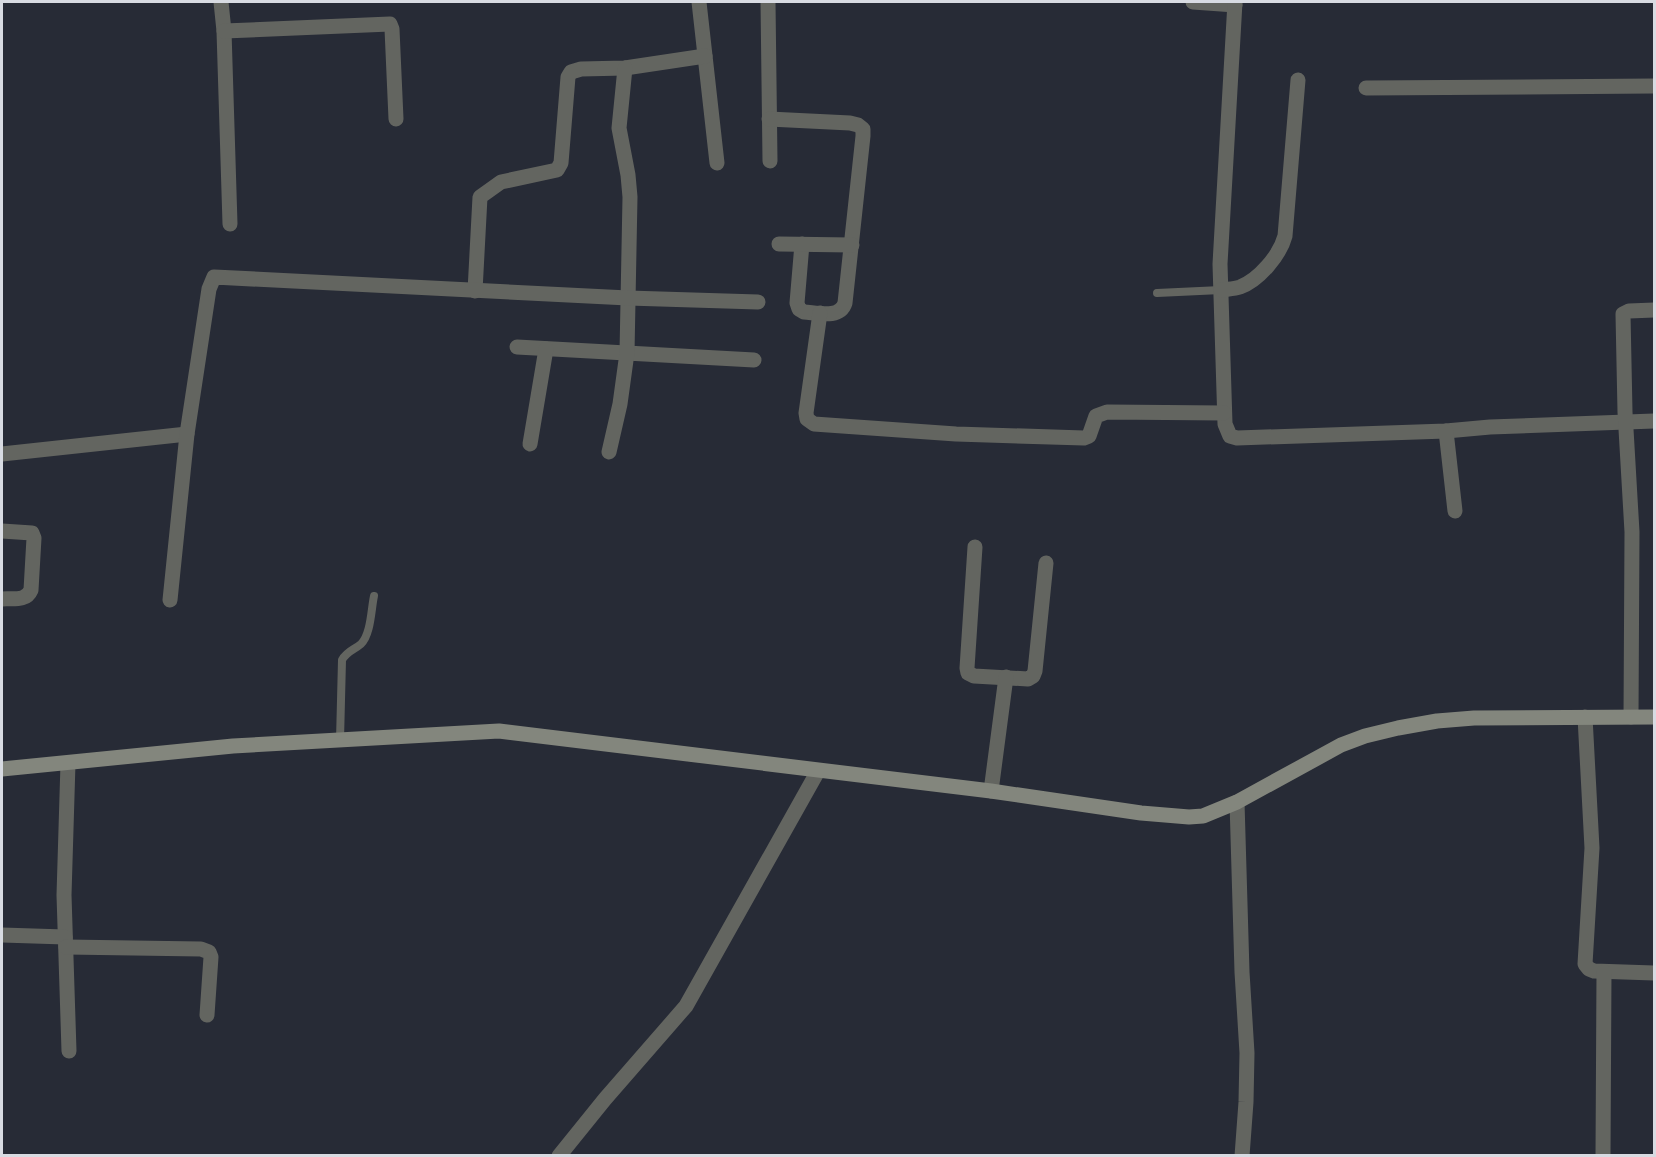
<svg xmlns="http://www.w3.org/2000/svg" width="1656" height="1157" font-family="'Varela Round',sans-serif">
  <style>
    .lines { fill: none; stroke-linecap: round; stroke-linejoin: round }
    .lane { stroke: #636560; stroke-width: 8 }
    .street { stroke: #636560; stroke-width: 15 }
    .secondary { stroke: #83867d; stroke-width: 15 }
  </style>
  <rect width="100%" height="100%" fill="#272b36"/>
  <g class="lines">
    <g class="lane">
      <path d="M1157,293L1221,290"/>
      <path d="M340,740L342,660C347,651 354,650 361,644C371,634 371,610 374,596"/>
    </g>
    <g class="street">
      <path d="M221,2L224,31L230,224"/>
      <path d="M699,2L717,163"/>
      <path d="M768,2L770,161"/>
      <path d="M1193,2L1235,5"/>
      <path d="M1235,2L1220,264L1225,424L1230,436L1237,438L1446,431L1490,427L1654,421"/>
      <path d="M224,31L390,24L392,29L396,119"/>
      <path d="M1366,88L1654,86"/>
      <path d="M769,119L850,123L858,125L863,129V136L845,303C840,319 818,313 804,312L799,309L797,303L802,244"/>
      <path d="M779,244L852,245"/>
      <path d="M1221,290C1227,289 1234,289 1240,287C1259,280 1280,255 1285,236L1298,80"/>
      <path d="M475,291L480,197L501,182L557,170L561,163L568,77L571,72L581,69L625,68L705,56"/>
      <path d="M820,313L806,413L807,419L814,424L956,434L1084,438L1089,436L1096,416L1107,412L1224,413"/>
      <path d="M517,347L754,360"/>
      <path d="M1446,431L1455,511"/>
      <path d="M530,444L546,349"/>
      <path d="M609,452L620,404L627,353L630,197L628,175L619,128L625,68"/>
      <path d="M2,454L187,434"/>
      <path d="M2,531L32,533L34,538L31,590C26,602 12,598 2,599"/>
      <path d="M975,547L967,668L968,673L974,676L1028,679L1033,676L1035,671L1046,563"/>
      <path d="M170,600L187,434L209,289L214,277L628,298L758,302"/>
      <path d="M1585,717L1592,848L1585,964L1589,969L1594,971L1654,973"/>
      <path d="M1631,717L1632,532L1625,412L1623,314L1629,311L1654,310"/>
      <path d="M68,763L64,895L69,1051"/>
      <path d="M991,791L1006,677"/>
      <path d="M1237,802L1242,972L1247,1053L1246,1102L1242,1156"/>
      <path d="M2,935L65,937"/>
      <path d="M66,947L201,949L209,952L211,957L207,1015"/>
      <path d="M559,1156L605,1099L686,1006L818,771"/>
      <path d="M1603,1156L1604,972"/>
    </g>
    <path class="secondary" d="M2,769L233,746L499,731L991,791L1141,813L1189,817L1203,816L1237,802L1341,745L1365,736L1398,728L1437,721L1474,718L1654,717"/>
  </g>
  <rect width="1656" height="1157" fill="none" stroke="#d8dbe2" stroke-width="6"/>
</svg>
